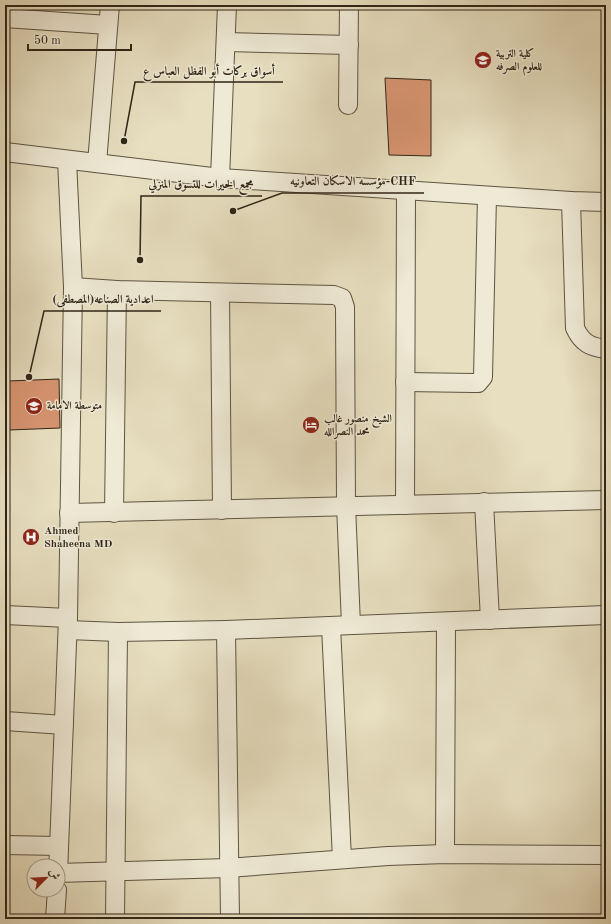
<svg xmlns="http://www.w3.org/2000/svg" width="611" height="924" font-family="'Old Standard TT',Amiri,serif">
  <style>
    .building { fill: #d89571; stroke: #302517 }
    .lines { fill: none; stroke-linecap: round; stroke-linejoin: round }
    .minor-casing { stroke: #5e5441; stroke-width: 20 }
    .minor { stroke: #efead6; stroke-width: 18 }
    .labels { text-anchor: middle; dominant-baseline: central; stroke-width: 3; stroke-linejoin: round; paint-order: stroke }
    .poi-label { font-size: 11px; font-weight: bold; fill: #302517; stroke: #efead6; text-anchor: start }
    .leader { fill: none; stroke: #302517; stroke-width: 1.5 }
    .callout-dot { fill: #302517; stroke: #efead6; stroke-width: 1.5 }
    .callout-label { font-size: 12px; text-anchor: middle; font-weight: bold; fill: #302517; stroke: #efead6; stroke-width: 3; stroke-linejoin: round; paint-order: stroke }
  </style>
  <rect width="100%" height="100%" fill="#e7dfc0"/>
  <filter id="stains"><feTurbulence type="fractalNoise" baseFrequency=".005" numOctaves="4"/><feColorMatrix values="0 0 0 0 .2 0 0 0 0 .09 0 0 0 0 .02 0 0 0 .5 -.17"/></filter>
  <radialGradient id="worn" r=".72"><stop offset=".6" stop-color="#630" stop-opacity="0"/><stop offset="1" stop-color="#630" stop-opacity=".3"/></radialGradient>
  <g class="building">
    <path d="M385,78L431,80V156L389,155Z"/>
    <path d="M59,379L60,428L9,430L8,381Z"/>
  </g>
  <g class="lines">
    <defs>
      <g id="minor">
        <path d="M5,18L108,25"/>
        <path d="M226,42L349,45"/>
        <path d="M348,105L349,5"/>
        <path d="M5,152L220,178L571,201L606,202"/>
        <path d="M97,163L110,5"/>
        <path d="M220,178L227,5"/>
        <path d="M571,201L575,328C582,343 590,347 606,349"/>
        <path d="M73,287L117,290L334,295L342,298L345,307L346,505L351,625"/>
        <path d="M220,293L222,510"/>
        <path d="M405,382L474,383H478L483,377L487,196"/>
        <path d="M484,502L490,620"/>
        <path d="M405,505L406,190"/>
        <path d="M69,513L606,500"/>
        <path d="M114,513L117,290"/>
        <path d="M5,615L68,618"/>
        <path d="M331,626L342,859"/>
        <path d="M68,630L118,632L226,630L606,615"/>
        <path d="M226,630L230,919"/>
        <path d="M5,721L64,725"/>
        <path d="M5,845L59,846"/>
        <path d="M445,854L446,622"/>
        <path d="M58,873L228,868L388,856L445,854L606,855"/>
        <path d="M58,874L68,618L73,287L67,160"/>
        <path d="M55,919L57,890"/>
        <path d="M115,919L118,632"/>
      </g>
    </defs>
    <use href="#minor" class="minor-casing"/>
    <use href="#minor" class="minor"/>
  </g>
  <defs>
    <symbol id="university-disc" viewBox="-11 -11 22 22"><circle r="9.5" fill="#8f2418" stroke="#efead6"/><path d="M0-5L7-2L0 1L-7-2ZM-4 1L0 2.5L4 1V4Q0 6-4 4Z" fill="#fff"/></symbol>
    <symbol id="school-disc" viewBox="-11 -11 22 22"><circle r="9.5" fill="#8f2418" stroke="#efead6"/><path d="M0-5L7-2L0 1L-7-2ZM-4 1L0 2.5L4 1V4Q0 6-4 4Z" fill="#fff"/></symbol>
    <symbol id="hotel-disc" viewBox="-11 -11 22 22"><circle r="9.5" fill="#8f2418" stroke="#efead6"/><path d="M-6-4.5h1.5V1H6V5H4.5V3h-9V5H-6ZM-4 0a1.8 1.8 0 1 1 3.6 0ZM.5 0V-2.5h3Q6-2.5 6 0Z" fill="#fff"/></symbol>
    <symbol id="hospital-disc" viewBox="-11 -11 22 22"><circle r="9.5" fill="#8f2418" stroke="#efead6"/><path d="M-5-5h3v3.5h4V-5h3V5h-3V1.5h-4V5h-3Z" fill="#fff"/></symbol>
  </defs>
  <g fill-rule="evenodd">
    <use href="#university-disc" x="473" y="50" width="20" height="20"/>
    <use href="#school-disc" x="24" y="396" width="20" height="20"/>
    <use href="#hotel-disc" x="301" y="415" width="20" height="20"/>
    <use href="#hospital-disc" x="21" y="527" width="20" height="20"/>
  </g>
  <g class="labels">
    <g class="poi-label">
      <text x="496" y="54">كلية التربية<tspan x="496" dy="13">للعلوم الصرفه</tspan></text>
      <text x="47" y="406">متوسطة الامامة</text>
      <text x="324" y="419">الشيخ منصور غالب<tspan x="324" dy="13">محمد النصرالله</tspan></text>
      <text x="44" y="531">Ahmed<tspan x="44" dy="13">Shaheena MD</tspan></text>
    </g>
  </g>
  <path class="leader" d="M124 141L135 82H283M233 211L282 193H424M140 260L141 196H262M29 377L44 311H161"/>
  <g class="callout-dot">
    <circle cx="124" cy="141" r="4"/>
    <circle cx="233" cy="211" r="4"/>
    <circle cx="140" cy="260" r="4"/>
    <circle cx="29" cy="377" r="4"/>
  </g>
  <g class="callout-label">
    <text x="209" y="75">أسواق بركات أبو الفظل العباس ع</text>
    <text x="353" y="185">مؤسسه الاسكان التعاونيه-CHF</text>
    <text x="201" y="188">مجمع الخيرات للتسوق المنزلي</text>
    <text x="103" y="303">اعدادية الصناعه(المصطفى)</text>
  </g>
  <rect width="611" height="924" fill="none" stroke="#e7dfc0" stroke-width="20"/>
  <rect x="6" y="6" width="599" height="912" fill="none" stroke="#302517" stroke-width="2"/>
  <rect x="10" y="10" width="591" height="904" fill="none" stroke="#302517"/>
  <g transform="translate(46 878) rotate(66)"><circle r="19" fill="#efead6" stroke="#a39b8a"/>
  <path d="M0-3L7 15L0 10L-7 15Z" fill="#8f2418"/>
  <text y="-6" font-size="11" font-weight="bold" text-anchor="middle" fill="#302517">ش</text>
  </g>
  <path d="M28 44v6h103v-6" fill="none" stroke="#302517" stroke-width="2"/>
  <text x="34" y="44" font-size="12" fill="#302517" stroke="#efead6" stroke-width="3" paint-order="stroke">50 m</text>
  <rect width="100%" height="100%" filter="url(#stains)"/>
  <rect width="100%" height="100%" fill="url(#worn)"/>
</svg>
